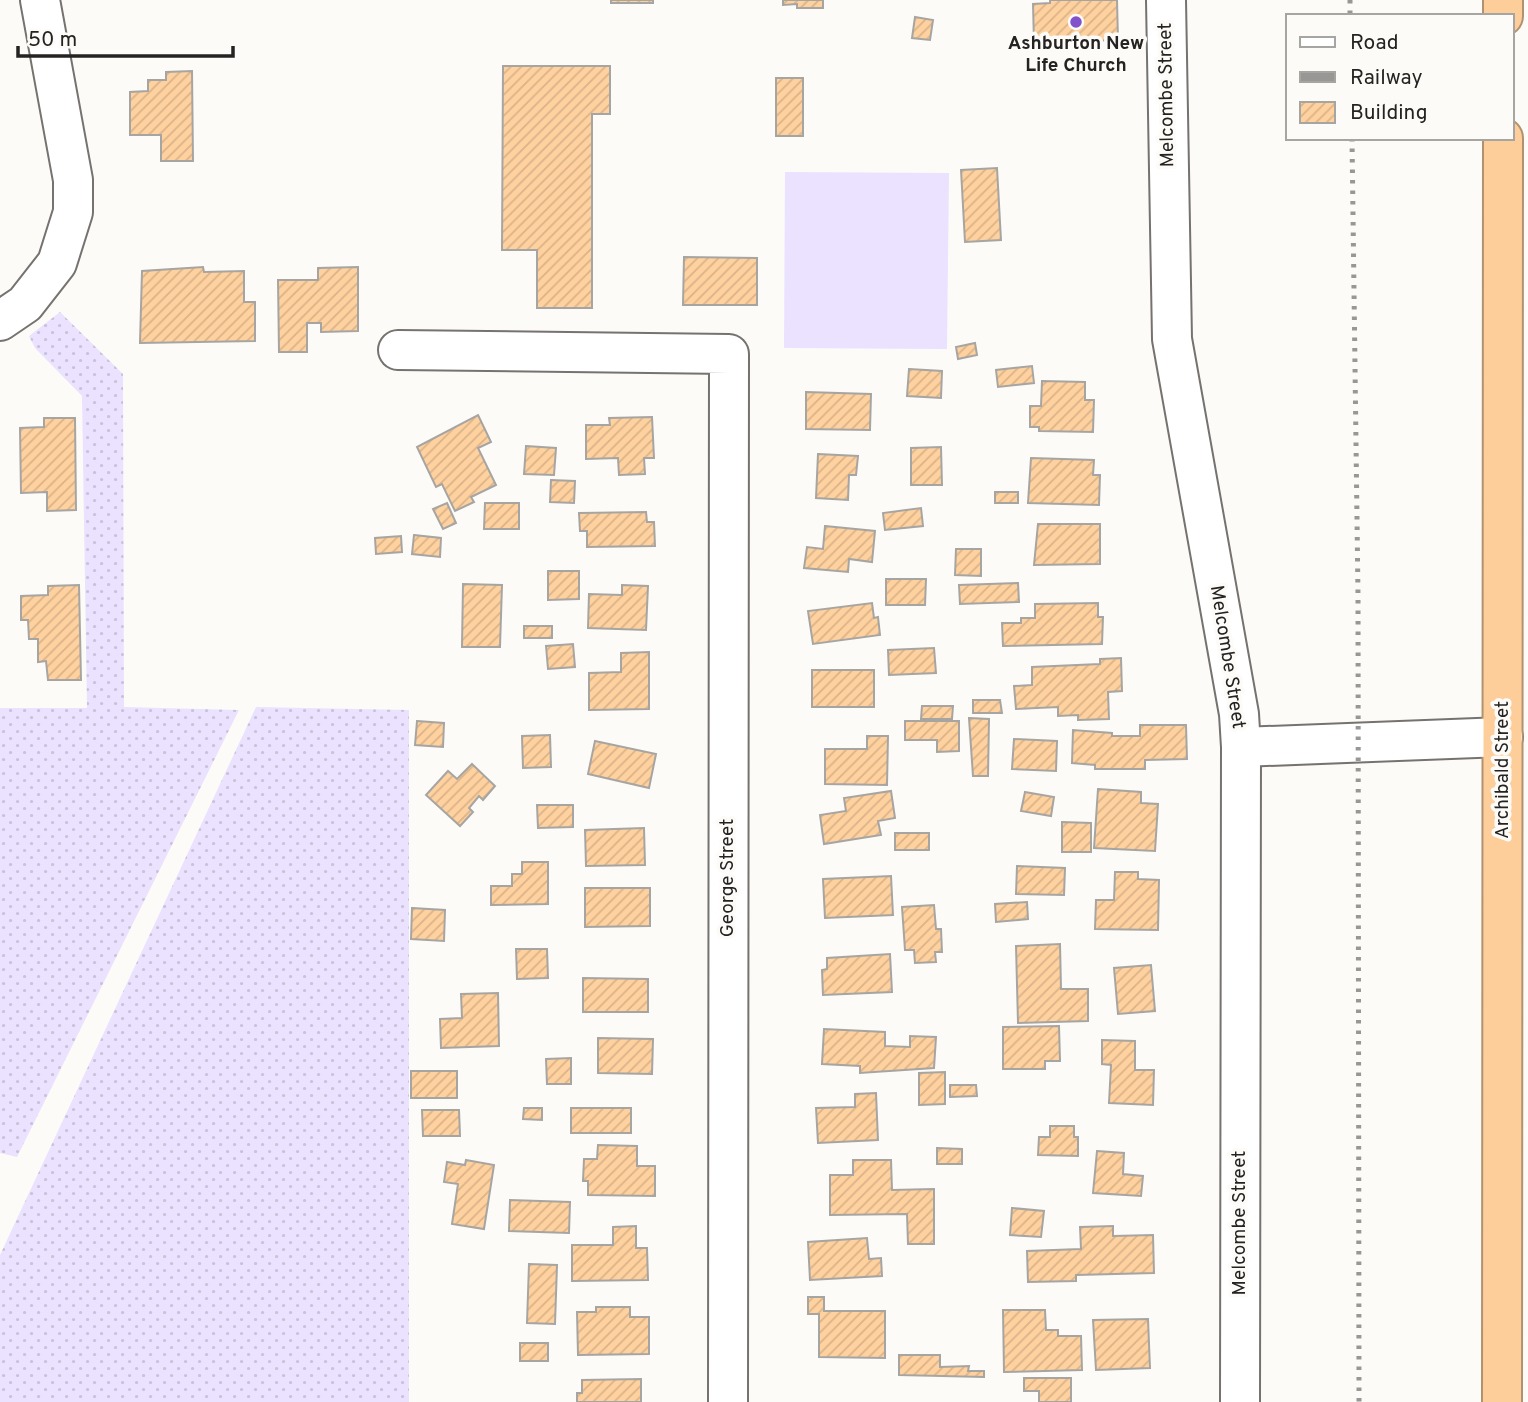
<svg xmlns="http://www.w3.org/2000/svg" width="1528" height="1402" font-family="Overpass,sans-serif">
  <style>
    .grass { fill: url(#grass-dots) }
    .garden { fill: #eae2fe }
    .building { fill: url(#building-hatch); stroke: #a7a5a2; stroke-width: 2 }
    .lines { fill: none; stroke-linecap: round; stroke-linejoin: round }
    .minor-casing { stroke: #757270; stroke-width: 42 }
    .highway-casing { stroke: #b19270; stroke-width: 42 }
    .minor { stroke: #fff; stroke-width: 38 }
    .highway { stroke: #fdce9a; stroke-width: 38 }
    .rail { stroke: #999795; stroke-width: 5; stroke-dasharray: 3.5 7; stroke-linecap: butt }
    .poi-dot { fill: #8252ca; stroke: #fdfbf8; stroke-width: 2.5 }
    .labels { text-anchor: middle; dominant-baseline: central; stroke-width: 7; stroke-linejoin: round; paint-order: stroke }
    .poi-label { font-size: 19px; font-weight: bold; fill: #242322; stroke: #fdfbf8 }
    .street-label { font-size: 19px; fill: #242322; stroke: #fdfbf8 }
  </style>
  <defs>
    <pattern id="grass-dots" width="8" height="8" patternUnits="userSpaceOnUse" patternTransform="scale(1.75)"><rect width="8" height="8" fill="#eae2fe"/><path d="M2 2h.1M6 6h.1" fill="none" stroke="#c9c2d9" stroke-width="1.8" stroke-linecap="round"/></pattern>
    <pattern id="building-hatch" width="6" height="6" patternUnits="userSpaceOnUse" patternTransform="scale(1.75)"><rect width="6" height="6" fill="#ffd19f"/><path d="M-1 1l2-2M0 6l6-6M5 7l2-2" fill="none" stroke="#dab389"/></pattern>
  </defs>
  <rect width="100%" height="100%" fill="#fdfbf8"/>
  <g class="grass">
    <path d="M60,312L123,374L124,707L239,710L17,1157L0,1153V708H87L82,396L35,348L29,336Z"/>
    <path d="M256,707L409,710V1402H0V1255Z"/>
  </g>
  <path class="garden" d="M785,172L949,173L947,349L784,348Z"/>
  <g class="building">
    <rect x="611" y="0" width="42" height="3"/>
    <path d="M783,0H823V8H797V4L783,5Z"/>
    <path d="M1050,0H1117L1118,40L1034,43L1033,4L1050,3Z"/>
    <path d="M915,17L933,20L930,40L912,38Z"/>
    <path d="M503,66H610V114H592V308H537V250H502Z"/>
    <path d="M192,71L193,161H161V135H130V92L148,91V80H166V72Z"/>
    <rect x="776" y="78" width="27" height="58"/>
    <path d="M997,168L1001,240L965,242L961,170Z"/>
    <path d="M684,257L757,258V305H683Z"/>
    <path d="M203,267L204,272L244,271V302H255V341L140,343L142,271Z"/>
    <path d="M358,267V331L321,332V323H307V352H279L278,280H318V268Z"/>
    <path d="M975,343L977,355L958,359L956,347Z"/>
    <path d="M1032,366L1034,383L998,387L996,370Z"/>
    <path d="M909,369L942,371L941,398L907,396Z"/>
    <path d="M1042,381L1085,382V400H1094L1093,432L1039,431V427H1030V406H1041Z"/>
    <path d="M806,392L871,394L870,430L806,429Z"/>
    <path d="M478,415L491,442L478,448L496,485L471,497L474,502L455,511L442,484L436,487L417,447Z"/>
    <path d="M652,417L654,458H644L645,474L619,475L618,458L586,459V425H610L609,418Z"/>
    <path d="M44,418H75L76,510L47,511V492L21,493L20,428L44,427Z"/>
    <path d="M526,446L556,448L554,475L524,474Z"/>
    <path d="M941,447L942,485H911V448Z"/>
    <path d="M818,454L858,456L856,475H849L848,500L816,498Z"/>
    <path d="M1031,458L1094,460L1093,475H1100L1099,505L1028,503Z"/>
    <path d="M551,480L575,481L574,503L550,502Z"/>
    <rect x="995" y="492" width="23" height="11"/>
    <path d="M447,503L456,523L443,529L433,509Z"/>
    <path d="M485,503H519V529H484Z"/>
    <path d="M921,508L923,526L885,530L883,513Z"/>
    <path d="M646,512L647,522H654L655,546L587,547V531H580L579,513Z"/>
    <path d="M1038,524H1100V564L1034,565Z"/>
    <path d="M825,526L875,531L872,562L849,559L848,572L804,568L807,547L823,549Z"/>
    <path d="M414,535L441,538L440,557L412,554Z"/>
    <path d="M401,536L402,552L376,554L375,538Z"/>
    <path d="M956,549H981V576L955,575Z"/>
    <path d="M548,571H579V599L548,600Z"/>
    <path d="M886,579H926L925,605H886Z"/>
    <path d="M1018,583L1019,602L960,604L959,585Z"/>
    <path d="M463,584L502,585L500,647H462Z"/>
    <path d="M79,585L81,680H48L46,661L38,662V639H29L28,620H21V596L48,595V586Z"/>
    <path d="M622,585L648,586L646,630L588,628L589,594L622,595Z"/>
    <path d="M872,603L874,618L878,617L880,635L813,644L808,611Z"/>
    <path d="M1098,603V617H1103L1102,644L1003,646L1002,623H1021V618H1035V604Z"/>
    <rect x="524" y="626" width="28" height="12"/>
    <path d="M573,644L575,667L548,669L546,646Z"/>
    <path d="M934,648L936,673L889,675L888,650Z"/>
    <path d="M649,652V709L589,710V673L621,672V653Z"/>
    <path d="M1121,658L1122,691L1108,692L1109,719L1078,720V715L1058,716V707L1016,709L1014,686L1032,685V667L1100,664V659Z"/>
    <rect x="812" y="670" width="62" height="37"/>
    <path d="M973,700H1000L1002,713H973Z"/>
    <path d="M922,706H953L952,719H921Z"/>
    <path d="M969,718L989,719L988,776H973Z"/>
    <path d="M417,721L444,723L443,747L415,745Z"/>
    <path d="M905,721H959V751L937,752V740H905Z"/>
    <path d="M1140,725H1186L1187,759L1145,760V769H1095V765L1072,763L1073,730L1112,733V736H1140Z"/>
    <path d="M550,735L551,767L523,768L522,736Z"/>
    <path d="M867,736H888L887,785L825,784V749H867Z"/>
    <path d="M1014,739L1057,741L1056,771L1012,769Z"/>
    <path d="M595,741L656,754L649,788L588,774Z"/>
    <path d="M472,764L495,786L483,800L479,796L469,808L473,812L460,826L426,795L448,771L457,779Z"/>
    <path d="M1098,789L1141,792V803L1158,804L1155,851L1094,848Z"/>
    <path d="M891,791L895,818L878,821L881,835L824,844L820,815L846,811L844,798Z"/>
    <path d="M1025,792L1054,797L1051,816L1021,811Z"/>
    <path d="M537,805H573V827L538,828Z"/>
    <path d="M1062,822L1091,823V852H1062Z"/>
    <path d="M644,828L645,865L586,866L585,830Z"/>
    <rect x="895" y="833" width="34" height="17"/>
    <path d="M522,862H548V904L491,905V886H512V874H522Z"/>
    <path d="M1017,866L1065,868L1064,895L1016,894Z"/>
    <path d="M1115,872H1138V879L1159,880L1158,930L1095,929L1096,900H1114Z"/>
    <path d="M891,876L893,915L825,918L823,879Z"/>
    <path d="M585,888H650V926L585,927Z"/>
    <path d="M1027,902L1028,919L996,922L995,904Z"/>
    <path d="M934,905L936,929H941L942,952H935L936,962L915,963L914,950H905L902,907Z"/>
    <path d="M412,908L445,910L444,941L411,939Z"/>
    <path d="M1060,944L1061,989H1088V1021L1018,1023L1016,946Z"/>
    <path d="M516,949H547L548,978L517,979Z"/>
    <path d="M890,954L892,992L823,995L822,970L827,969V958Z"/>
    <path d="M1151,965L1155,1011L1118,1014L1114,968Z"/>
    <path d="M583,978L648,979V1012H583Z"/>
    <path d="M498,993L499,1046L441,1048L440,1019L462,1018L461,994Z"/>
    <path d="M1059,1026L1060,1061H1045V1069H1003V1027Z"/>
    <path d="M824,1029L885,1032V1046L910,1047V1036L936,1037L934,1068L860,1073V1066L822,1064Z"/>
    <path d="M598,1038L653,1039L652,1074L598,1073Z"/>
    <path d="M1102,1040L1135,1041V1070H1154L1153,1105L1109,1103L1111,1065L1102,1064Z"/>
    <path d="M571,1058V1084H547L546,1059Z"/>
    <rect x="411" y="1071" width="46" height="27"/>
    <path d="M945,1072V1104L919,1105V1073Z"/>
    <path d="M950,1085H976L977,1096L950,1097Z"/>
    <path d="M876,1093L878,1140L818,1143L816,1108L855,1107V1094Z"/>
    <path d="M524,1108H542V1120L523,1119Z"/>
    <rect x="571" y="1108" width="60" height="25"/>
    <path d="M422,1110H459L460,1136H423Z"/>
    <path d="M1050,1126H1074V1137H1078V1156L1038,1155L1039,1137H1050Z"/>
    <path d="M598,1145L637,1146V1166H655V1196L588,1195V1181H583L584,1159H597Z"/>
    <path d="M937,1148L962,1149V1164H937Z"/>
    <path d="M1097,1151L1124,1153L1123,1174L1143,1176L1141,1196L1093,1193Z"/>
    <path d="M466,1160L494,1165L484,1229L452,1224L458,1184L444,1182L447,1162L465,1165Z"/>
    <path d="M853,1160H891L892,1190L934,1189V1244H908L907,1214L830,1215V1175H853Z"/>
    <path d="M510,1200L570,1202L569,1233L509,1231Z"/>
    <path d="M1012,1208L1044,1211L1041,1237L1010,1235Z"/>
    <path d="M636,1226V1248H647L648,1280L572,1281V1245H613V1227Z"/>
    <path d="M1113,1226V1236L1153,1235L1154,1273L1076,1275V1281L1028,1282L1027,1251L1081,1249L1080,1227Z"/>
    <path d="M867,1238L869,1259L881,1258L882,1276L810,1280L808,1242Z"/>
    <path d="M529,1264L557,1265L555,1324L527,1323Z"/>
    <path d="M808,1297H824V1311H885V1358L819,1357V1314H808Z"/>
    <path d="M596,1307H630V1317H649V1354L578,1355L577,1312H596Z"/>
    <path d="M1003,1310H1045L1046,1330H1058V1336H1081L1082,1370L1004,1372Z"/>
    <path d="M1148,1319L1150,1368L1096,1370L1093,1320Z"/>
    <rect x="520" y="1343" width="28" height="18"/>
    <path d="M899,1355H940V1367L969,1366L968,1371H984V1377L899,1375Z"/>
    <path d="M1024,1378H1071V1402H1039V1391H1024Z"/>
    <path d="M641,1379V1402H577V1393H582V1380Z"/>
  </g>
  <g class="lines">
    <defs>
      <g id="minor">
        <path d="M1166,0L1172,339L1239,714L1241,747L1240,1402"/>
        <path d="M0,321L25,304L57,263L73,212V180L40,0"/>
        <path d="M398,350L729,354L728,1402"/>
        <path d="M1241,747L1503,737"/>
      </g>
      <g id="highway">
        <path d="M1503,0V16"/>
        <path d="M1502,1402L1503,138"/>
      </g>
    </defs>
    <use href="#minor" class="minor-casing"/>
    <use href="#highway" class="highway-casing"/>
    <use href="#minor" class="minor"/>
    <use href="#highway" class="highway"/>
    <g class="rail">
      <path d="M1350,0V16"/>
      <path d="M1352,138L1358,595L1359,1402"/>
    </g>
  </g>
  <circle class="poi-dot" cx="1076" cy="22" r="7"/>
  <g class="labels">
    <g class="poi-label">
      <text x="1076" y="44">Ashburton New<tspan x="1076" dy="22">Life Church</tspan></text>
    </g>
    <g class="street-label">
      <text transform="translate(1167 95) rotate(-91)">Melcombe Street</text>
      <text transform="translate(1227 657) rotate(81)">Melcombe Street</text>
      <text transform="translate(1503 770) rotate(-90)">Archibald Street</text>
      <text transform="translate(728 878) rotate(-90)">George Street</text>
      <text transform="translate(1240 1223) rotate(-90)">Melcombe Street</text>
    </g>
  </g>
  <rect x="1286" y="14" width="228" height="126" fill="#fdfbf8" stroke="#a6a5a2" stroke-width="2"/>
  <rect x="1300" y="37" width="35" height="10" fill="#ffffff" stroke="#a6a5a2" stroke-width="2"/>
  <text x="1350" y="49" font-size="21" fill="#242322">Road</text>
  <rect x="1300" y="72" width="35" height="10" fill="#999795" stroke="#a6a5a2" stroke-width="2"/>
  <text x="1350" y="84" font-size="21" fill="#242322">Railway</text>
  <rect x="1300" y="102" width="35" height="21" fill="url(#building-hatch)" stroke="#a6a5a2" stroke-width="2"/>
  <text x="1350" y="119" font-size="21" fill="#242322">Building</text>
  <path d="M18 46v10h215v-10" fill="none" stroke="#242322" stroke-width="3.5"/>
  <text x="28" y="46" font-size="21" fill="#242322" stroke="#fdfbf8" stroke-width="5" paint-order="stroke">50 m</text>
</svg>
